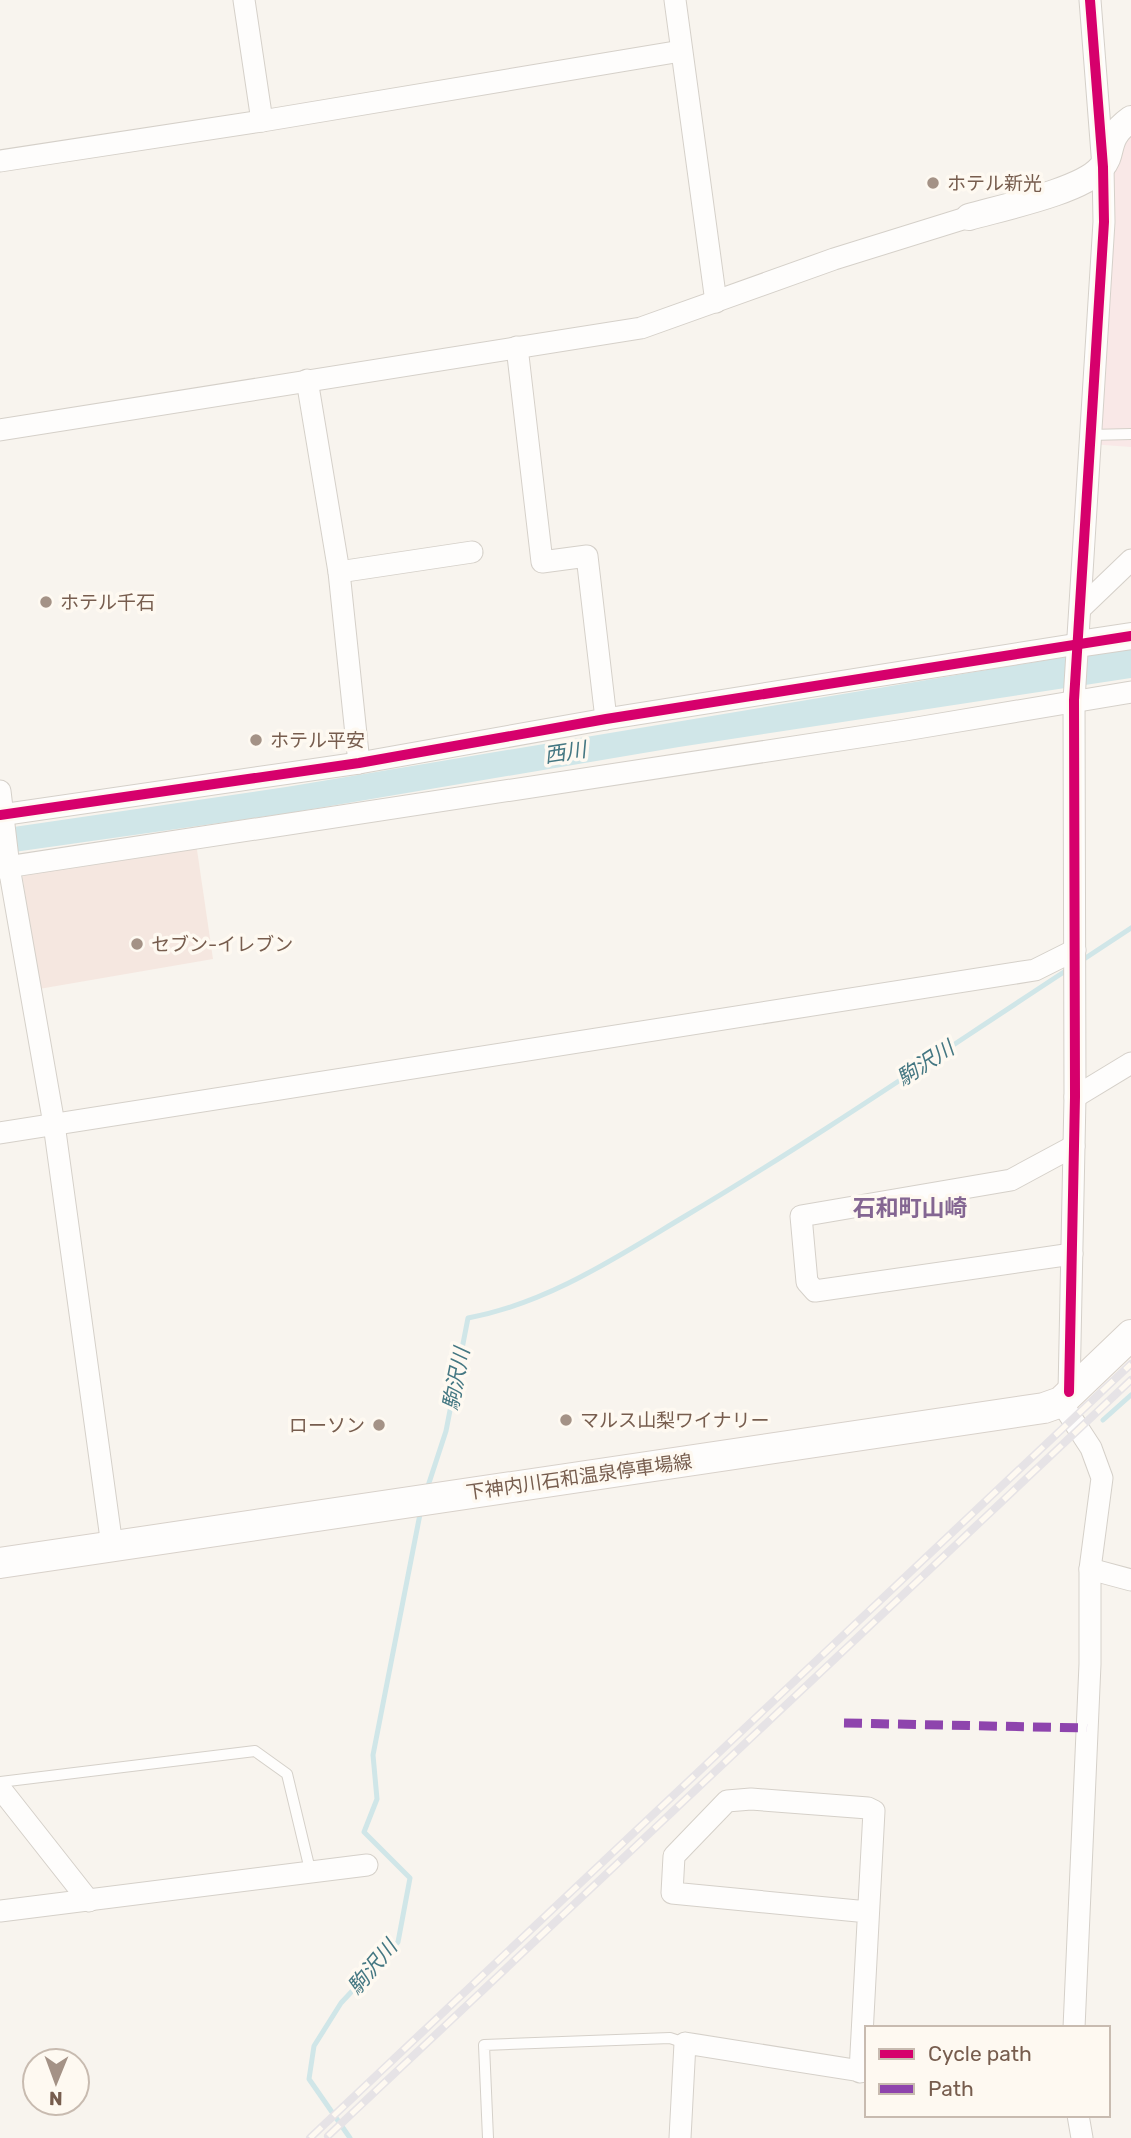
<svg xmlns="http://www.w3.org/2000/svg" width="1131" height="2138" font-family="Rubik,'Noto Sans JP',sans-serif">
  <style>
    .commercial { fill: #f5e7e0 }
    .medical { fill: #f9e8e7 }
    .water { fill: #d0e6e8 }
    .lines { fill: none; stroke-linecap: round; stroke-linejoin: round }
    .stream { stroke: #d0e6e8; stroke-width: 5 }
    .service-casing { stroke: #d5d0c9; stroke-width: 12 }
    .minor-casing { stroke: #d5d0c9; stroke-width: 23 }
    .tertiary-casing { stroke: #d5d0c9; stroke-width: 28 }
    .secondary-casing { stroke: #d8d1ca; stroke-width: 32 }
    .service { stroke: #fefdfc; stroke-width: 10 }
    .minor { stroke: #fefdfc; stroke-width: 21 }
    .tertiary { stroke: #fefdfc; stroke-width: 26 }
    .secondary { stroke: #fefdfc; stroke-width: 30 }
    .rail-casing { stroke: #e6e3e6; stroke-width: 8 }
    .rail { stroke: #fef9f1; stroke-width: 5; stroke-dasharray: 16; stroke-linecap: butt }
    .quiet { stroke: #8e44ad; stroke-width: 9; stroke-dasharray: 18 9; stroke-linecap: butt }
    .cycleway-casing { stroke: #fef9f1; stroke-width: 15 }
    .cycleway { stroke: #d6006c; stroke-width: 10 }
    .poi-dot { fill: #a49286; stroke: #fef9f1; stroke-width: 2.5 }
    .labels { text-anchor: middle; dominant-baseline: central; stroke-width: 7; stroke-linejoin: round; paint-order: stroke }
    .poi-label { font-size: 19px; fill: #775d4e; stroke: #fef9f1; text-anchor: start }
    .street-label { font-size: 19px; fill: #775d4e; stroke: #fef9f1 }
    .water-label { font-size: 21px; font-style: italic; fill: #447782; stroke: #fef9f1 }
    .quarter-label { font-size: 23px; font-weight: bold; fill: #846692; stroke: #fef9f1 }
  </style>
  <rect width="100%" height="100%" fill="#f8f4ee"/>
  <path class="commercial" d="M196,843L213,959L39,989L22,874Z"/>
  <path class="medical" d="M1131,119V447L1090,444L1103,167Z"/>
  <path class="water" d="M1131,646V678L679,747L289,813L0,854V829L286,787Z"/>
  <g class="lines">
    <g class="stream">
      <path d="M1081,961L1131,928"/>
      <path d="M1103,1420L1131,1395"/>
      <path d="M427,1489L446,1431L468,1318C549,1303 618,1256 687,1215C818,1137 943,1051 1070,968"/>
      <path d="M350,2138L309,2079L314,2046L341,2003L398,1942L410,1878L364,1832L377,1799L373,1755L421,1509"/>
    </g>
    <defs>
      <g id="service">
        <path d="M1090,435L1131,434"/>
        <path d="M0,1782L255,1751L287,1774L311,1874"/>
        <path d="M488,2138L484,2045L670,2038L685,2043"/>
      </g>
      <g id="minor">
        <path d="M244,0L262,121"/>
        <path d="M675,0L716,302"/>
        <path d="M0,161L262,121L681,51"/>
        <path d="M517,347L542,562L587,556L606,719"/>
        <path d="M307,380L339,572L359,763"/>
        <path d="M0,430L641,328L834,259L969,217"/>
        <path d="M339,572L472,552"/>
        <path d="M1081,608L1131,560"/>
        <path d="M0,791L9,867L54,1124L112,1546"/>
        <path d="M0,815L359,763L606,719L1078,644"/>
        <path d="M0,868L905,730L1131,692"/>
        <path d="M1075,1097L1131,1063"/>
        <path d="M0,1133L1035,970L1075,950"/>
        <path d="M1072,1254L815,1291L807,1282L801,1216L1011,1180L1074,1146"/>
        <path d="M1069,1392L1075,1097L1074,700L1104,222L1103,167L1090,0"/>
        <path d="M1061,1402L1091,1448L1102,1478L1090,1569V1664L1074,2028"/>
        <path d="M1090,1569L1131,1580"/>
        <path d="M0,1788L89,1901"/>
        <path d="M0,1911L367,1865"/>
        <path d="M860,2072L874,1811L868,1808L751,1799L727,1801L674,1856L672,1893L868,1912"/>
        <path d="M1078,2115L1082,2138"/>
        <path d="M680,2138L685,2043L867,2072"/>
      </g>
      <g id="tertiary">
        <path d="M969,217C1000,208 1082,191 1101,168C1116,151 1102,140 1131,119"/>
        <path d="M1078,644L1131,636"/>
      </g>
      <path id="secondary" d="M0,1563L1044,1408L1061,1402L1131,1335"/>
    </defs>
    <use href="#service" class="service-casing"/>
    <use href="#minor" class="minor-casing"/>
    <use href="#tertiary" class="tertiary-casing"/>
    <use href="#secondary" class="secondary-casing"/>
    <use href="#service" class="service"/>
    <use href="#minor" class="minor"/>
    <use href="#tertiary" class="tertiary"/>
    <use href="#secondary" class="secondary"/>
    <defs>
      <g id="rail">
        <path d="M328,2136L1131,1380"/>
        <path d="M310,2138L1131,1364"/>
      </g>
    </defs>
    <use href="#rail" class="rail-casing"/>
    <use href="#rail" class="rail"/>
    <path class="quiet" d="M844,1723L1087,1728"/>
    <defs>
      <g id="cycleway">
        <path d="M0,815L359,763L606,719L1131,636"/>
        <path d="M1069,1392L1075,1097L1074,700L1104,222L1103,167L1090,0"/>
      </g>
    </defs>
    <use href="#cycleway" class="cycleway-casing"/>
    <use href="#cycleway" class="cycleway"/>
  </g>
  <g class="poi-dot">
    <circle cx="933" cy="183" r="7"/>
    <circle cx="46" cy="602" r="7"/>
    <circle cx="256" cy="740" r="7"/>
    <circle cx="137" cy="944" r="7"/>
    <circle cx="566" cy="1420" r="7"/>
    <circle cx="379" cy="1425" r="7"/>
  </g>
  <g class="labels">
    <g class="poi-label">
      <text x="947" y="183">ホテル新光</text>
      <text x="60" y="602">ホテル千石</text>
      <text x="270" y="740">ホテル平安</text>
      <text x="151" y="944">セブン-イレブン</text>
      <text x="580" y="1420">マルス山梨ワイナリー</text>
      <text x="365" y="1425" text-anchor="end">ローソン</text>
    </g>
    <g class="street-label">
      <text transform="translate(579 1477) rotate(-8)">下神内川石和温泉停車場線</text>
    </g>
    <g class="water-label">
      <text transform="translate(565 752) rotate(-9)">西川</text>
      <text transform="translate(925 1063) rotate(-33)">駒沢川</text>
      <text transform="translate(456 1379) rotate(-79)">駒沢川</text>
      <text transform="translate(372 1967) rotate(-50)">駒沢川</text>
    </g>
    <g class="quarter-label">
      <text x="910" y="1208">石和町山崎</text>
    </g>
  </g>
  <rect x="865" y="2026" width="245" height="91" fill="#fef9f1" stroke="#c8bbb0" stroke-width="2"/>
  <rect x="879" y="2049" width="35" height="10" fill="#d6006c" stroke="#c8bbb0" stroke-width="2"/>
  <text x="928" y="2061" font-size="21" fill="#775d4e">Cycle path</text>
  <rect x="879" y="2084" width="35" height="10" fill="#8e44ad" stroke="#c8bbb0" stroke-width="2"/>
  <text x="928" y="2096" font-size="21" fill="#775d4e">Path</text>
  <g transform="translate(56 2082) rotate(181)"><circle r="33" fill="#fef9f1" stroke="#c8bbb0" stroke-width="2"/>
  <path d="M0-5L12 26L0 18L-12 26Z" fill="#a49286"/>
  <text y="-10" font-size="19" font-weight="bold" text-anchor="middle" fill="#775d4e">N</text>
  </g>
</svg>
